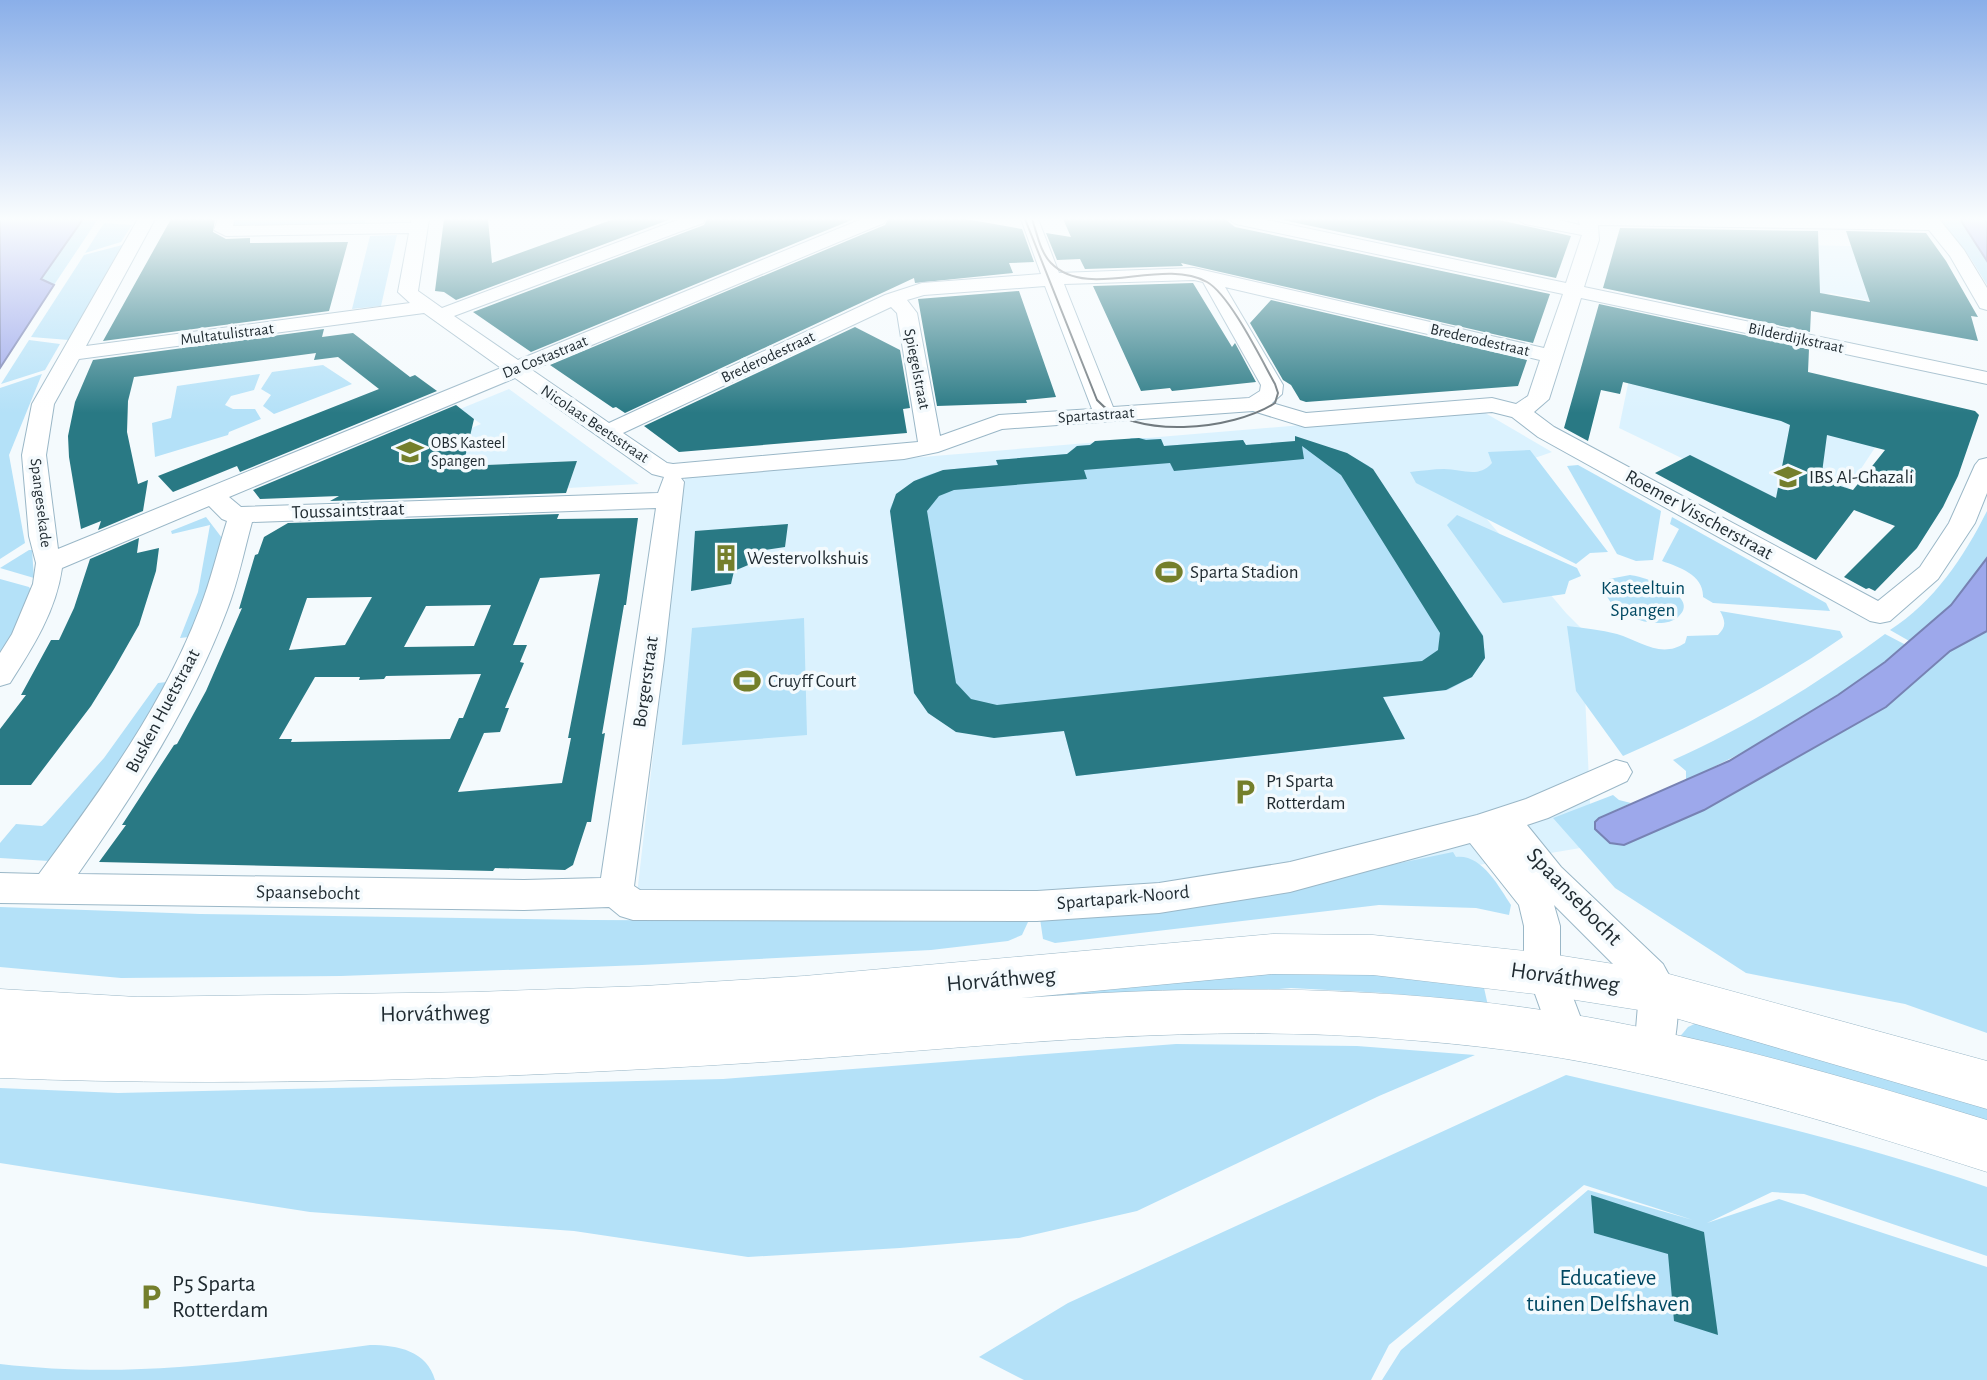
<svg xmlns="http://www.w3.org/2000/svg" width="1987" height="1380" font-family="'Alegreya Sans',sans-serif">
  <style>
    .built { fill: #dbf2fe }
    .green { fill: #b4e1f8 }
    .water { fill: #9da8eb; stroke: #7782b3; stroke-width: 2 }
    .building { fill: #297984; fill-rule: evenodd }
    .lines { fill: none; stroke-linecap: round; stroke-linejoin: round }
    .minor-casing { stroke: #9ab7c7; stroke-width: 2 }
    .major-casing { stroke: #9ab7c7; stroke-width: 1 }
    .minor { fill: #fff; fill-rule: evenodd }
    .major { fill: #fff; fill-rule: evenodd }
    .tram { stroke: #717a7f; stroke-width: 2 }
    .labels { text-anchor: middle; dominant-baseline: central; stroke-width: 7; stroke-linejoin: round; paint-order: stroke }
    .far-street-label { font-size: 16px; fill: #1f2a30; stroke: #f4fafd }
    .far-poi-label { font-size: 16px; fill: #1f2a30; stroke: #f4fafd; text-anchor: start }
    .poi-label { font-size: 19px; fill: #1f2a30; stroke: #f4fafd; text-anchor: start }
    .street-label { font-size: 19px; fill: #1f2a30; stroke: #f4fafd }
    .park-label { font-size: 19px; fill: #004862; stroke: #f4fafd }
    .near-street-label { font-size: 23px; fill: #1f2a30; stroke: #f4fafd }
    .near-park-label { font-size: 23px; fill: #004862; stroke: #f4fafd }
    .near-poi-label { font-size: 23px; fill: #1f2a30; stroke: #f4fafd; text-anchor: start }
  </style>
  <rect width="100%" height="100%" fill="#f4fafd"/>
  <g class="built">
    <path d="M1658,242L1894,247L1911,309L1830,293L1784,301Z"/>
    <path d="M1636,345L1894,419L1823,526L1619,428Z"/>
    <path d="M509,389L639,484L568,488L577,461L463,466L462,432L481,424L460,409Z"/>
    <path d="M1480,410L1552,452L1458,485L1566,613L1582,629L1592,846L1378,882L1057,917L633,929L685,477Z"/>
  </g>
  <g class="green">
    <path d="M83,219H98L54,285L41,280Z"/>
    <path d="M236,219H366L364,226L233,228Z"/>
    <path d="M1940,219H1960L1963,224L1987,261V285L1971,259Z"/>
    <path d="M104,223L132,225L121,242L85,253Z"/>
    <path d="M397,235L381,306L352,309L370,236Z"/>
    <path d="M126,244L69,340L31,337L84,255Z"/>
    <path d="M29,340L60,344L45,370L1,384Z"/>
    <path d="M323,365L352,384L274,414L263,406L271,395L261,389L272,372Z"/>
    <path d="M42,374L9,455L25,543L0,559V388Z"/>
    <path d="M260,374L254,390L231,396L225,405L233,409H255L261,419L229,432L228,435L155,457L152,423L171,418L177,386Z"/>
    <path d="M1131,438L1159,439L1162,440L1163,446L1243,440L1245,445C1297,441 1323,438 1369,466L1483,635L1485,658L1472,677L1448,690L1383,697L1405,739L1076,776L1064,731C1003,737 953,750 914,693L890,509C908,467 958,469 997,465L996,460L1079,453L1075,447L1077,446L1127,441Z"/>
    <path d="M1530,450L1608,552L1590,553L1576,564L1416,483L1410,472C1421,471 1433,469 1444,469C1462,469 1478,479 1492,463L1488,452Z"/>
    <path d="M1578,465L1661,511L1653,560L1636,561L1617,554L1567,466Z"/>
    <path d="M1987,511V558L1951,605L1911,642L1890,630C1934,602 1964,557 1987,511Z"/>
    <path d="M1457,515L1577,568L1581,576L1569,581L1565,594L1503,603L1447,525Z"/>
    <path d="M206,517L222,538L212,578L189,637L180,638L198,592L210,525L172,534L171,531Z"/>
    <path d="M1672,517L1826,603L1830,611L1713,603L1703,597C1704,575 1679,567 1662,561L1679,529L1670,524Z"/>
    <path d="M29,550H32L34,578L0,568Z"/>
    <path d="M1630,575C1643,576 1703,596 1678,617C1659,634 1602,613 1605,585L1609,579Z"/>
    <path d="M0,579L29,587L31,590L11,640L0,657Z"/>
    <path d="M1720,611L1840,631L1843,637C1774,685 1700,722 1623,756L1576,691L1567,626C1584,628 1601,630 1617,634C1640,641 1661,659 1685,643L1687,636L1718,635C1726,627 1726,622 1720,611Z"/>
    <path d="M804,618L807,735L682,745L692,628Z"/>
    <path d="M1987,631V1033L1905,1004L1746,973L1615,888L1553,818L1613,795L1619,800L1631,803L1599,818L1624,845L1704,810L1886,707L1950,651Z"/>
    <path d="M1885,634L1906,645C1840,699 1763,745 1686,780V771L1673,760C1749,726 1819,683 1885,634Z"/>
    <path d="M167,682L130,751L49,861L0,858V843L16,824L42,826L46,823L104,758L158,683Z"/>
    <path d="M1453,852L1456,857C1482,854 1499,887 1511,905L1509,915L1476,908L1379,905L1055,943L1043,939L1039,912L1308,882Z"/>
    <path d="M0,907L200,914L591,920L1028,922L1022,935L1008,941L931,950L642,965L341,976L121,978L0,967Z"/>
    <path d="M1267,965L1481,974L1488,1006L1384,993L1291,988L1138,1000L0,1023Z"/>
    <path d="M1705,1019L1987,1100V1132L1672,1046L1688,1027Z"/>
    <path d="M1176,1044L1357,1046L1475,1055L1379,1096L1137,1211L1019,1238L900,1248L748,1257L574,1231L310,1212L0,1163V1088L118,1093L723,1079Z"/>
    <path d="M1566,1075C1708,1108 1849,1140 1987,1187V1256L1804,1194L1772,1192L1707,1223L1779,1199L1987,1267V1380H1382L1401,1350L1588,1190L1693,1220L1584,1185L1389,1345L1371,1380H1024L979,1357L1068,1303Z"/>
    <path d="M370,1345C398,1345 427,1351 435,1380H0V1364C130,1379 242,1362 370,1345Z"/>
  </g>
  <g class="water">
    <path d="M0,219H83L41,279L54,285L0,368Z"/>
    <path d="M1960,219H1983L1987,222V261Z"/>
    <path d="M1987,558V631L1950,651L1886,707L1704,810L1624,845L1610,843L1595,829V822L1599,818L1729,761L1838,695L1885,662L1951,605Z"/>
  </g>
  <g class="building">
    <path d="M171,219H215L213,232L226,239L250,238V243L348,242L329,311L103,341Z"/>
    <path d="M444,219H488L492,263L614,219H671L456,300L444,292L435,291Z"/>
    <path d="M707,219H854L531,352L473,312L704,225Z"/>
    <path d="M888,219H966L1022,229L1034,262L1009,263L1013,273L915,283L914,278L625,413L616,407L613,408L550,365L885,225Z"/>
    <path d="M1063,219H1225L1235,227L1550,294L1533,343L1181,263L1183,266L1085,269L1080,259L1057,260L1046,233L1071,237Z"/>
    <path d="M1278,219H1495L1571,236L1556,278Z"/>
    <path d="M1620,228L1818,231L1820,293L1870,302L1846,231L1926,233L1946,261L1978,317L1971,316L1978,341L1811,311L1810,332L1603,288Z"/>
    <path d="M1193,283L1232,347L1235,343L1256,382L1172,391L1170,388L1141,391L1093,286Z"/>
    <path d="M1019,291L1056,397L1026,400L1027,403L937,406L918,299Z"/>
    <path d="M1271,300L1527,360L1518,386L1306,402L1300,400L1291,385L1283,380L1250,323Z"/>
    <path d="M1599,304L1809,349L1808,372L1975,411L1979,415L1958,476L1943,507L1917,548L1875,591L1869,588L1866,589L1844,577L1895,526L1854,510L1816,560L1655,473L1690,455L1776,498L1790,425L1781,421L1623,382L1620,394L1601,390L1588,441L1564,428ZM1827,435L1885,450L1853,490L1821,480Z"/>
    <path d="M855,327L900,350L910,408L903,409L907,433L679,452L644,426Z"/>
    <path d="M324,329L322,337L353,333L410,377L415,375L437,391L240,472L237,466L173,492L158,476L379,389L338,357L314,360L316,353L134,377L128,401L127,432L138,484L148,480L143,511L98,530L101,521L81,529L69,457L68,436L75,402L93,360Z"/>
    <path d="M456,405L474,419L463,466L577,461L566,493L330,501L339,496L260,499L253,490Z"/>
    <path d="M1295,436L1347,453L1373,469L1483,636L1485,658L1472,677L1446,690L1383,697L1405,739L1076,776L1064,731L994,738L956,732L928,713L914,693L890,511L896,494L914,481L943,470L998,465L996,460L1067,454L1077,446L1090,445L1095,441L1139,438L1146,440L1161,439L1164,446L1243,440L1246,445L1295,441ZM1302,446L1341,475L1440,633L1438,650L1422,661L997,705L971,699L956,683L927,511L939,496L954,490L1087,479L1084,470L1170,463L1174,471L1304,459Z"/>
    <path d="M559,514L557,519L638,518L626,605H624L602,734L605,733L591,822H587L573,865L565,870L495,868L493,871L99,862L126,825H122L174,745L177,744L206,691L242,608L239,609L255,555L258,554L264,537L288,523ZM600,574L568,738H571L562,783L458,792L484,733L500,732L509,708H505L524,663L520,662L527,645H513L540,578ZM372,597L345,645L289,650L307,598ZM491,605L474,646L404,647L426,606ZM481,674L463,718H459L450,739L291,742L292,739H279L315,677H360L359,680L384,679L386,676Z"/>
    <path d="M788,524L785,547L765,550L753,563L734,571L731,584L691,591L695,531Z"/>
    <path d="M139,538L137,553L159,548L156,571L139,625L114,669L91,706L31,785H0V729L26,695H21L51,640H59L74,608L90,559Z"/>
    <path d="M1591,1195L1704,1232L1718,1335L1674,1321L1668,1254L1594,1233Z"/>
  </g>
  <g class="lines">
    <defs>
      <path id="minor" d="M138,219H155L86,346L410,303L398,292L409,233L226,236L214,230L218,219H235L233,226L411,223V219H429L418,291L442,308L680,219H705L703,223L454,316L518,360L862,219H886L884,223L532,370L609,423L885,295L922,283L1041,274L1021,219H1038L1059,273L1194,268L1544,348L1563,294L1236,224L1228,219H1263L1566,283L1582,235L1525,224L1517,219H1554L1580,225L1578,219H1939L1964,250L1987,288V310L1980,308L1950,256L1929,230L1598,225L1599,240L1584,287L1987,372V384L1581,298L1549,399L1534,412L1554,427L1878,601L1920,567L1949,523L1975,465L1979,460L1987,458V493L1975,523L1938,579L1890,621L1880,623L1870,621L1538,437L1512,417L1492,412L1305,427L1253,411L1002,429L938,452L904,459L681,478L684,482L664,659L634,886L640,890L1037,891L1159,883L1290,862L1477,815L1526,799L1616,760L1627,763L1632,772L1627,781L1548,818L1527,825L1561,867L1663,964C1667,972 1673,981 1676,989C1681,1006 1675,1051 1668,1066L1654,1072L1640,1066L1634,1053L1639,993L1637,988L1554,905L1560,926V963L1588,1037L1583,1050L1569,1055L1555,1050L1524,963V926L1519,905L1470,843L1290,892L1159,913L1037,921L633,920L620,916L609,907L524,910L0,903V873L39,874C101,790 163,706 200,608C211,580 218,549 227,521L222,519L209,506L62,568C56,611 33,647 10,683L0,686V653L12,634L33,584L36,563L29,536L22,455L32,404ZM1194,280L1203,282L1261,385L1260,391L1249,398L1113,407L1064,284ZM1045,286L1092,409L999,415L940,436L917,313L907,300L924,295ZM1225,287L1540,360L1528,396L1516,404L1492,398L1306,413L1272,403L1282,394L1283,385ZM891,307L897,313L918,442L673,464L667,463L623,433ZM424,313L501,368L58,549L46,455L54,404L79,359ZM515,378L652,474L664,477L658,493L241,507L229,497ZM656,508L601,878L524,880L78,874C136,791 191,706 227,610C238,582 244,551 252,522Z"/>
      <path id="major" d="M1273,934L1373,935L1544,953L1658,971L1987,1061V1109L1658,1013L1544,995L1373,975L1273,974L1021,998C1209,984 1400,985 1587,1017C1722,1041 1855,1080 1987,1120V1172C1856,1130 1724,1089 1589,1063C1516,1049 1442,1042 1369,1037C1167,1024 966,1049 765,1062C511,1078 255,1088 0,1078V989L137,997L475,992L644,986L804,976Z"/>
    </defs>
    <use href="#minor" class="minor-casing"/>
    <use href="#major" class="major-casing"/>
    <use href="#minor" class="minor"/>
    <use href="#major" class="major"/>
    <path class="tram" d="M1025,219L1097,400C1133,441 1233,430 1275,403L1278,393L1275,384C1261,359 1230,295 1207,282C1161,257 1088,301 1051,263C1040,252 1037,233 1032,219"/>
  </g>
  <linearGradient id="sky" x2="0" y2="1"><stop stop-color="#8aafe9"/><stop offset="0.53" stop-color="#fafdfe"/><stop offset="1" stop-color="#fafdfe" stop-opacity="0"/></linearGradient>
  <rect width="1987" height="413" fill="url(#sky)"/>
  <defs>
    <symbol id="school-bare" viewBox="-9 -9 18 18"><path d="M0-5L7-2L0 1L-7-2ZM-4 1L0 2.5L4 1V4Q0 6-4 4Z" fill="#747f2c" stroke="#f4fafd" stroke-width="2.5" paint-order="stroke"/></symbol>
    <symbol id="building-bare" viewBox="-9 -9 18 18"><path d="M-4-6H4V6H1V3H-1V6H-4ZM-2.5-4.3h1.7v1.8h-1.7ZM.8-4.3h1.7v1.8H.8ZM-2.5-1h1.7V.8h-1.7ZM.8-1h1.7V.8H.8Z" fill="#747f2c" stroke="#f4fafd" stroke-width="2.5" paint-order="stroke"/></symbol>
    <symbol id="stadium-bare" viewBox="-9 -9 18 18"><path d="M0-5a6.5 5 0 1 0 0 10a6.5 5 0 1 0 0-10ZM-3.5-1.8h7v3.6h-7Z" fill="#747f2c" stroke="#f4fafd" stroke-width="2.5" paint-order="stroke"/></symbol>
    <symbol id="parking-bare" viewBox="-9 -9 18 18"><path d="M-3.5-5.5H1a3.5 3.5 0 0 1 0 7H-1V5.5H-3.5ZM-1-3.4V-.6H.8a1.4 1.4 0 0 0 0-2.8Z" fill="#747f2c" stroke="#f4fafd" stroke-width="2.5" paint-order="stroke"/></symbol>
  </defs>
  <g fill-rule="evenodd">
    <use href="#school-bare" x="391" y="433" width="38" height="38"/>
    <use href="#school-bare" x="1769" y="458" width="38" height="38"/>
    <use href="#building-bare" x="707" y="539" width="38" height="38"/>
    <use href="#stadium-bare" x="1150" y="553" width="38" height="38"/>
    <use href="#stadium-bare" x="728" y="662" width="38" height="38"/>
    <use href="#parking-bare" x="1226" y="773" width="38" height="38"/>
    <use href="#parking-bare" x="132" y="1278" width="38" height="38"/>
  </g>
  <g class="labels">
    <g class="far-street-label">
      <text transform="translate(227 334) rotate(-7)">Multatulistraat</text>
      <text transform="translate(1796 338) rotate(12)">Bilderdijkstraat</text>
      <text transform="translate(1480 340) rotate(13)">Brederodestraat</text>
      <text transform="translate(545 357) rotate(-22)">Da Costastraat</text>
      <text transform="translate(768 357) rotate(-25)">Brederodestraat</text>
      <text transform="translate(917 369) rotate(79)">Spiegelstraat</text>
      <text transform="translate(1096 415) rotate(-4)">Spartastraat</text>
      <text transform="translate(595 424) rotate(34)">Nicolaas Beetsstraat</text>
      <text transform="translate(41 503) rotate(83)">Spangesekade</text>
    </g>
    <g class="far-poi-label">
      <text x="431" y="443">OBS Kasteel<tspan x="431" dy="18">Spangen</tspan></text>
    </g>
    <g class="poi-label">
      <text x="1809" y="477">IBS Al-Ghazali</text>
      <text x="747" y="558">Westervolkshuis</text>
      <text x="1190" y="572">Sparta Stadion</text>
      <text x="768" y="681">Cruyff Court</text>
      <text x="1266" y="781">P1 Sparta<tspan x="1266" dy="22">Rotterdam</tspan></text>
    </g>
    <g class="street-label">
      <text transform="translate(348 511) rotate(-2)">Toussaintstraat</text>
      <text transform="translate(1699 515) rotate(29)">Roemer Visscherstraat</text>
      <text transform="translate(646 682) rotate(-82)">Borgerstraat</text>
      <text transform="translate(163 711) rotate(-62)">Busken Huetstraat</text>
      <text transform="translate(308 893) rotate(1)">Spaansebocht</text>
      <text transform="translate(1123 898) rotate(-5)">Spartapark-Noord</text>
    </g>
    <g class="park-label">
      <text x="1643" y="588">Kasteeltuin<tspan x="1643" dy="22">Spangen</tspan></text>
    </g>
    <g class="near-street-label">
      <text transform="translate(1574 897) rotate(46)">Spaansebocht</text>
      <text transform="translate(1565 978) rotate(8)">Horváthweg</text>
      <text transform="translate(1001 980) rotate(-5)">Horváthweg</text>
      <text transform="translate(435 1014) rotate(-1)">Horváthweg</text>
    </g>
    <g class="near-park-label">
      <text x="1608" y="1278">Educatieve<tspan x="1608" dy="26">tuinen Delfshaven</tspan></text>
    </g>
    <g class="near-poi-label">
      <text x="172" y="1284">P5 Sparta<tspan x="172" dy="26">Rotterdam</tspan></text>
    </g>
  </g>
</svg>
